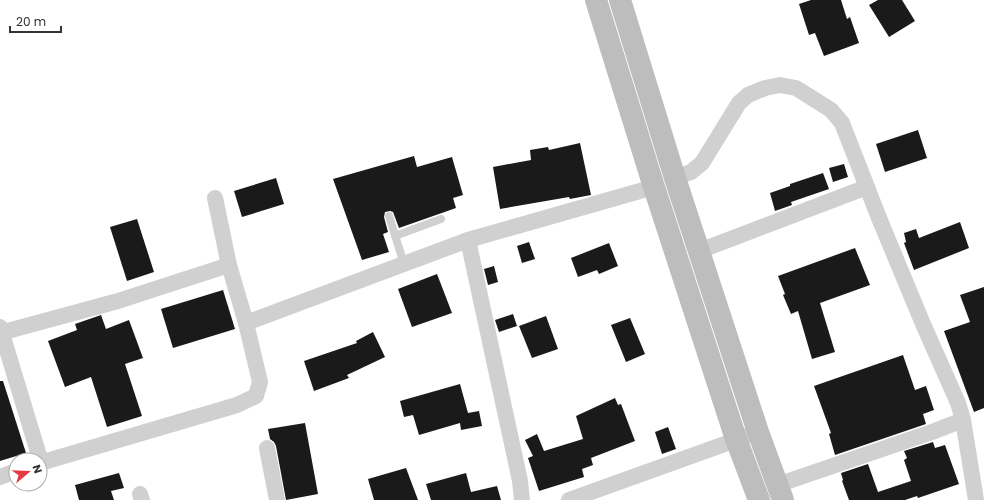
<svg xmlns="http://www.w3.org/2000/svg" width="984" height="500" font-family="Poppins,sans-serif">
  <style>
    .building { fill: #1a1a1a }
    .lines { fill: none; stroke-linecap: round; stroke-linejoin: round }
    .lane { stroke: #d0d0d0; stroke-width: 8 }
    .street { stroke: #d0d0d0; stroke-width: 16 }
    .secondary { stroke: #bdbdbd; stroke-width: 22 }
  </style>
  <rect width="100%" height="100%" fill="#fff"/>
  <g class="building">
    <path d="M811,0H841L847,19L850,17L859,43L824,56L815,33L809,35L799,4Z"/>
    <path d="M878,0H902L915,21L889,37L869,5Z"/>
    <path d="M918,130L927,158L885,172L876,144Z"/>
    <path d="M580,143L591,195L570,199L569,197L500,209L493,167L531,160L530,150L548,147L549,150Z"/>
    <path d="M414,156L417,167L452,157L463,195L453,198L456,208L399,228L393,212L390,211L385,212L384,217L388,232L383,234L389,252L362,260L333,179Z"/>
    <path d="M844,164L848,177L833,182L829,168Z"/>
    <path d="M823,173L829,189L791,202L792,205L775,211L770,193L790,186V184Z"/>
    <path d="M276,178L284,204L242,217L234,191Z"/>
    <path d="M137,219L154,272L127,281L110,227Z"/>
    <path d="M960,222L969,248L914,270L904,243L906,242L904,233L916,229L919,238Z"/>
    <path d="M529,242L535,259L522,263L517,246Z"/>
    <path d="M609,243L618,266L599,274L597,270L578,277L571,258Z"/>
    <path d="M855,248L870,285L820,303L835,352L812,359L798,311L791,314L783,295L785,294L778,276Z"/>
    <path d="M494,266L498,282L488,285L484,269Z"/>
    <path d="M437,274L452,313L412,327L398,289Z"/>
    <path d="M984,287V408L974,412L944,331L970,322L960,295Z"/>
    <path d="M223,290L235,329L173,348L161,309Z"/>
    <path d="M513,314L517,326L499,332L495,320Z"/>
    <path d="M101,315L106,329L129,320L143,358L125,364L142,416L107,427L91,377L65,387L48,341L77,330L75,324Z"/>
    <path d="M546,316L558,349L532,358L519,326Z"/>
    <path d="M630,318L645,354L626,362L611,325Z"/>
    <path d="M373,332L385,357L347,375L349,378L314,391L304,361L357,343L356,341Z"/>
    <path d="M903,355L915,390L926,386L934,410L923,414L926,424L835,455L829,434L831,433L814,386Z"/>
    <path d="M0,381H3L26,453L0,461Z"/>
    <path d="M460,384L468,413L479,411L482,426L461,430L460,423L419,435L413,415L404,417L400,401Z"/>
    <path d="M615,398L618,405L621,404L635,441L591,458L593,465L582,469L584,477L539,491L528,458L533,456L525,440L537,434L544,451L583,439L576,416Z"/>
    <path d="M305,423L318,494L286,500L276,446L274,442L270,439L268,429Z"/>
    <path d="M668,427L676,449L662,454L655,432Z"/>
    <path d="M933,442L935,448L945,445L959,484L918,498L917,496L905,500H849L842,481L843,480L841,473L868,464L878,492L911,481L904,460L907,458L904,451Z"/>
    <path d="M406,468L418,500H374L368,479Z"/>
    <path d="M119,473L124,488L111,491L114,500H79L75,485Z"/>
    <path d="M466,473L471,492L497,486L501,500H431L426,484Z"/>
  </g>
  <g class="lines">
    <g class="lane">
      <path d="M389,216L404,264"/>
      <path d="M395,236L441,219"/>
    </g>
    <g class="street">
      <path d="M675,178L691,172L702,163L739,103L748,95L765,88L780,85L796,88L831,110L842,123L879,218L923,324L958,403L963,420L932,432L777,485"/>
      <path d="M215,198L229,265"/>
      <path d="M699,251L867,187"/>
      <path d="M246,323L468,240"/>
      <path d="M0,327L41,462"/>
      <path d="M0,333L118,301L229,265L246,323L260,382L256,396L237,405L40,463"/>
      <path d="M963,420L976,500"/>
      <path d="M267,448L277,500"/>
      <path d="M0,477L16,471"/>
      <path d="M140,494L142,500"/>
      <path d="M522,500L520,481L468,240L654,187"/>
      <path d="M569,500L747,436"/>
    </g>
    <g class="secondary">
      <path d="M596,0L654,187L736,439L759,500"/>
      <path d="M620,0L675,178L758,432L783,500"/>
    </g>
  </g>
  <g transform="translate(28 472) rotate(71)"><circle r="19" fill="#ffffff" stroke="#adadad"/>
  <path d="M0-3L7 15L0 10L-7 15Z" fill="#e63946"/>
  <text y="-6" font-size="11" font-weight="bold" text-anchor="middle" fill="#333333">N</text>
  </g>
  <path d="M10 26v6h51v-6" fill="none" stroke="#333333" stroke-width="2"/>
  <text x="16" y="26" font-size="12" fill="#333333" stroke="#ffffff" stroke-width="3" paint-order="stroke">20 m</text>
</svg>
